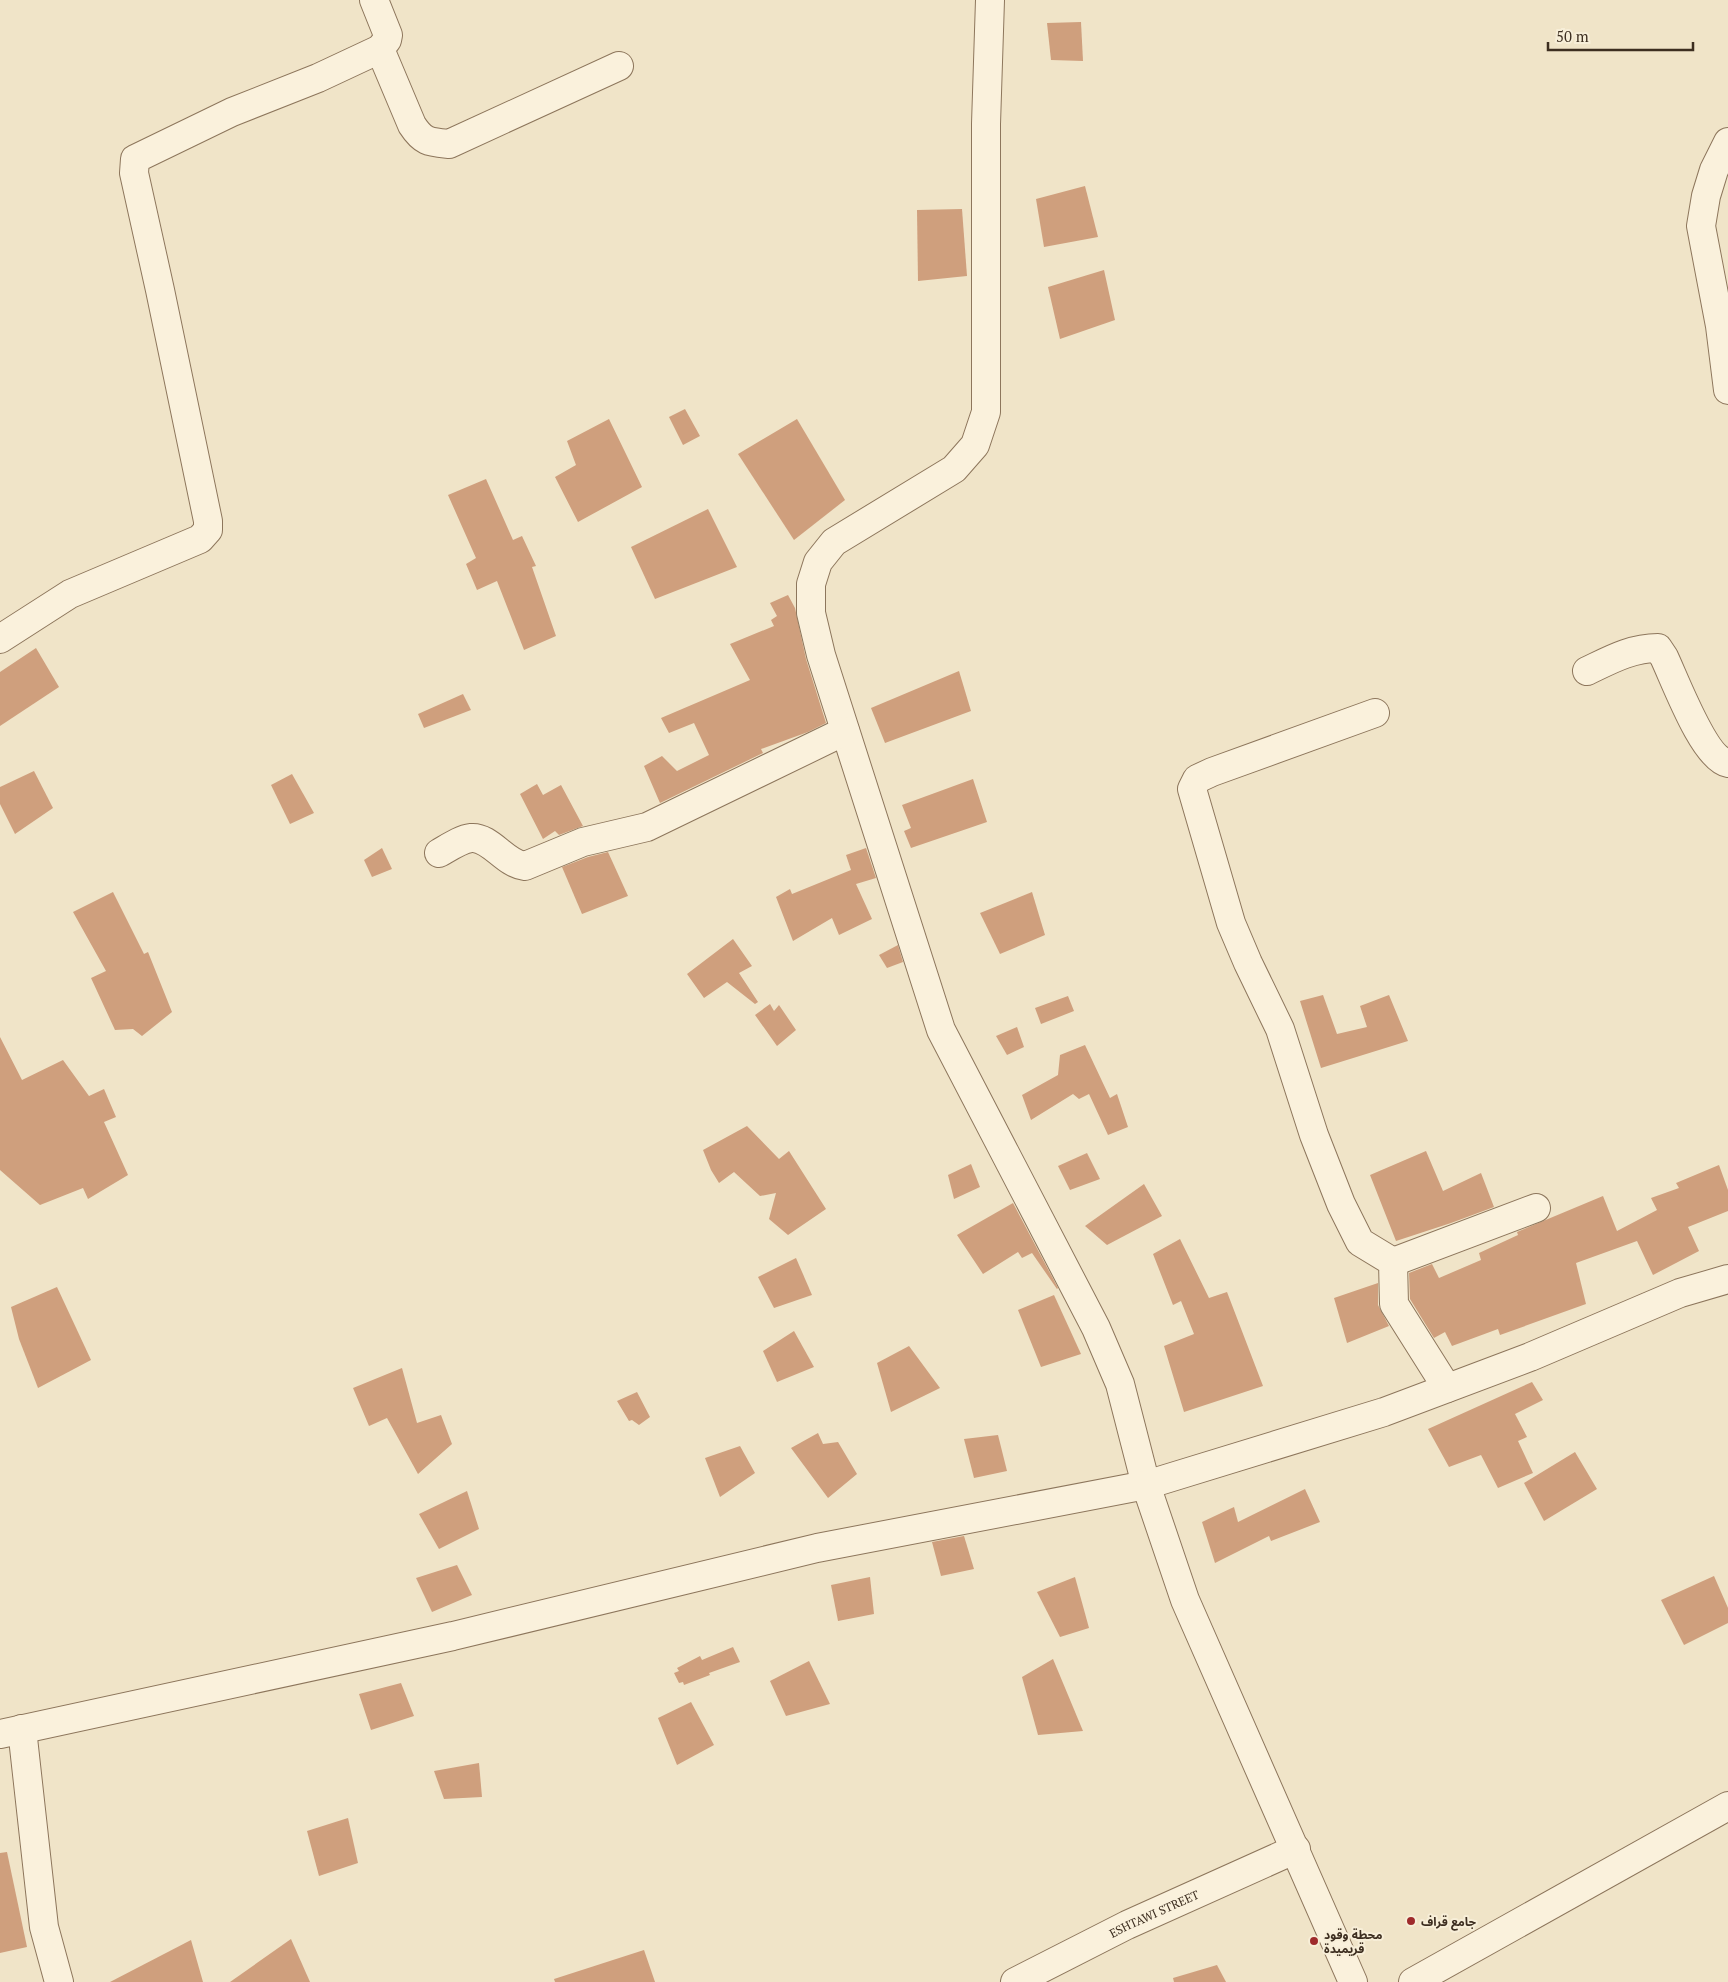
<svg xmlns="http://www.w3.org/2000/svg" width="1728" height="1982" font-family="'PT Serif','Noto Sans Arabic',serif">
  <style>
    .building { fill: #cf9f7d }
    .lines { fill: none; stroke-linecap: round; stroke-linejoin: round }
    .minor-casing { stroke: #8d765c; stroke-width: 30 }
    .minor { stroke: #faf1dc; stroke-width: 28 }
    .poi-dot { fill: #9e2a2b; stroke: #f7eed8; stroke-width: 2 }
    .labels { text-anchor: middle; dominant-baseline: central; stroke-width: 4; stroke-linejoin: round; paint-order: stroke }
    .street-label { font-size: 12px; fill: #3d2e20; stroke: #f7eed8 }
    .poi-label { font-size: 12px; font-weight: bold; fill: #3d2e20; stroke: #f7eed8; text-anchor: start }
  </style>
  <rect width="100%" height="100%" fill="#f0e4c8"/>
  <g class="building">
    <path d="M1081,22L1083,61L1051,60L1047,23Z"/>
    <path d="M1085,186L1098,237L1044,247L1036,199Z"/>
    <path d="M962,209L967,276L918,281L917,210Z"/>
    <path d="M1104,270L1115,320L1060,339L1048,287Z"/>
    <path d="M685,409L700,436L683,445L669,417Z"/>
    <path d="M609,419L642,487L578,522L555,477L576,465L567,441Z"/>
    <path d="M797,419L845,500L794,540L738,454Z"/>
    <path d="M486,479L513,540L522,536L536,566L532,567L556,636L524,650L497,581L477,590L466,564L476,558L448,495Z"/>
    <path d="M708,509L737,567L655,599L631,547Z"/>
    <path d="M788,595L795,608L806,659L826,723L808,732L761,749L763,753L660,803L644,766L662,756L677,771L709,755L694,723L669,733L661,718L750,680L730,644L774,626L771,620L777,616L770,603Z"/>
    <path d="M36,648L59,687L0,726V672Z"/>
    <path d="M959,671L971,711L885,743L871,708Z"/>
    <path d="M463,694L471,710L424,728L418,714Z"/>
    <path d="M34,771L53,808L15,834L0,804V787Z"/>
    <path d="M292,774L314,813L290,824L271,785Z"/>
    <path d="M973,779L987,822L911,848L904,831L911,828L902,805Z"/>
    <path d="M537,784L543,795L561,785L583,826L559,835L555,831L543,839L520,794Z"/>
    <path d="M382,848L392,869L372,877L364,860Z"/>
    <path d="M866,848L876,878L856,884L872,919L839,935L832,918L793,941L776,897L790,889L792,894L851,870L846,855Z"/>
    <path d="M608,852L628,896L582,914L562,867L588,857Z"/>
    <path d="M113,892L144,954L148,952L172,1012L142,1036L133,1029L115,1030L91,978L106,971L73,912Z"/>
    <path d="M1032,892L1045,935L1000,954L980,913Z"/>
    <path d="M733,939L752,966L739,973L758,1002L755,1004L727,982L704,998L687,974Z"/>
    <path d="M898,945L903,962L887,968L879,955Z"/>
    <path d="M1323,995L1337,1034L1367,1027L1360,1006L1389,995L1408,1041L1321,1068L1300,1001Z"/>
    <path d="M1068,996L1074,1011L1041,1024L1035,1008Z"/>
    <path d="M770,1004L774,1011L779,1005L796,1030L777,1046L755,1015Z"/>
    <path d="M1017,1027L1024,1047L1007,1055L996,1036Z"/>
    <path d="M0,1037L22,1080L63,1060L89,1096L104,1089L116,1117L104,1122L128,1175L88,1199L83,1188L40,1205L0,1170Z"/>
    <path d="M1085,1045L1110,1098L1117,1094L1128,1127L1108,1135L1089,1094L1079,1099L1073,1094L1031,1120L1022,1095L1058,1075L1060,1055Z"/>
    <path d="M747,1126L779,1159L789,1151L826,1209L788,1235L769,1219L776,1193L760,1196L734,1172L719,1183L711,1170L703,1150Z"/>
    <path d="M1426,1151L1443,1191L1481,1173L1494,1207L1451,1223L1396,1241L1370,1175Z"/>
    <path d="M1087,1153L1100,1179L1070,1190L1058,1166Z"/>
    <path d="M971,1164L980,1187L954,1199L948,1175Z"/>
    <path d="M1719,1165L1728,1190V1211L1688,1227L1699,1251L1653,1275L1637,1241L1576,1263L1586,1304L1500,1335L1498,1329L1452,1346L1445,1332L1434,1338L1410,1299L1409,1273L1432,1264L1439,1278L1481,1260L1479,1253L1518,1235L1517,1232L1603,1196L1617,1231L1657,1210L1651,1198L1679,1188L1676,1183Z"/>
    <path d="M1144,1184L1162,1216L1107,1245L1085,1226Z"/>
    <path d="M1013,1203L1058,1288L1057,1289L1032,1253L1022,1258L1018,1252L983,1274L957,1235Z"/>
    <path d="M1180,1239L1209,1298L1227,1292L1263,1386L1184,1412L1164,1346L1194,1334L1181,1301L1173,1305L1153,1254Z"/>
    <path d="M796,1258L812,1295L774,1308L758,1277Z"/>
    <path d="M1378,1283V1305L1389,1326L1347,1343L1334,1298Z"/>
    <path d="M57,1287L91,1360L38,1388L19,1339L11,1307Z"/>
    <path d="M1054,1295L1081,1354L1041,1367L1018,1310Z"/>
    <path d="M794,1331L814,1367L777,1382L763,1351Z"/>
    <path d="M909,1346L940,1388L891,1412L877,1363Z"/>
    <path d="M402,1368L417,1423L441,1415L452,1444L418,1474L387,1418L369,1426L353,1388Z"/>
    <path d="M1532,1382L1543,1400L1515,1414L1527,1437L1518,1441L1533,1473L1498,1488L1481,1455L1449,1467L1428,1429Z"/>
    <path d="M637,1392L650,1417L639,1425L632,1420L629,1421L617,1401Z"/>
    <path d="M818,1433L823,1444L838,1442L857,1474L828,1498L791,1448Z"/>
    <path d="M998,1435L1007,1471L974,1478L964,1439Z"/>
    <path d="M740,1446L755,1473L720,1497L705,1458Z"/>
    <path d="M1575,1452L1597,1489L1544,1521L1524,1483Z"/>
    <path d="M1305,1489L1320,1522L1271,1541L1269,1536L1215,1563L1202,1522L1234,1507L1238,1522Z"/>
    <path d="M467,1491L479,1529L439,1549L419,1514Z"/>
    <path d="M964,1536L974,1569L941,1576L932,1542Z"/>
    <path d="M457,1565L472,1595L432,1612L416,1578Z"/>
    <path d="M1714,1576L1728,1608V1623L1684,1645L1661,1600Z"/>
    <path d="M870,1577L874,1614L838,1621L831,1585Z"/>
    <path d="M1075,1577L1089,1628L1060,1637L1037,1592Z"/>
    <path d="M733,1647L740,1662L709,1673L710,1675L684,1685L683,1682L679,1683L674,1673L679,1671L677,1668L700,1656L702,1660Z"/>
    <path d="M1053,1659L1083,1731L1038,1735L1022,1677Z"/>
    <path d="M809,1661L830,1704L786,1716L770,1681Z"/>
    <path d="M401,1683L414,1716L371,1730L359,1694Z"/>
    <path d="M691,1702L714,1745L677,1765L658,1718Z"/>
    <path d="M479,1763L482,1797L444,1799L434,1771Z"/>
    <path d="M348,1818L358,1863L319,1876L307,1831Z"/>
    <path d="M7,1852L27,1947L0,1953V1853Z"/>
    <path d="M291,1939L310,1982H230Z"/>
    <path d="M191,1940L203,1982H110Z"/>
    <path d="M644,1950L655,1982H555L554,1979Z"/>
    <path d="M1217,1965L1226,1982H1174L1173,1978Z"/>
  </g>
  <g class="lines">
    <defs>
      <g id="minor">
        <path d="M990,0L986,124V412L975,445L954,469L834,542L818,562L811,584V613L821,655L941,1030L1096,1328L1120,1384L1146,1485L1185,1600L1353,1982"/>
        <path d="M380,49L412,125C423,142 429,142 449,144L619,66"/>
        <path d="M1728,142L1714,170L1706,196L1701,226L1720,326L1728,390"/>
        <path d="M0,639L70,594L200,539L208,530V521L160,290L134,173L135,159L232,112L318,78L380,49L387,40L388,35L374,0"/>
        <path d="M1587,671C1610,660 1631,648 1658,648L1664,657C1675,680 1704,759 1728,763"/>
        <path d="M1375,713L1212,772L1197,779L1192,789L1231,923L1248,963L1280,1029L1314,1135L1341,1204L1360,1242L1393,1262L1394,1304L1447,1388"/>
        <path d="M439,853C448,848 461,839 471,838C490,836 505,864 525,866L583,842L647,827L845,731"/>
        <path d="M1393,1262L1536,1208"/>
        <path d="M22,1729L44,1927L59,1982"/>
        <path d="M0,1734L453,1636L817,1548L1146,1485L1384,1412L1530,1357L1680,1293L1728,1279"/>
        <path id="s1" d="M1015,1982L1127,1925L1296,1849"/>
        <path d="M1413,1982L1728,1806"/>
      </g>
    </defs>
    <use href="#minor" class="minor-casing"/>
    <use href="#minor" class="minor"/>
  </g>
  <g class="poi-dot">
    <circle cx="1411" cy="1921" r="5"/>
    <circle cx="1314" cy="1941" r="5"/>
  </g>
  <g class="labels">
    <g class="street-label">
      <text stroke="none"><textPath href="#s1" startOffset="155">ESHTAWI STREET</textPath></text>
    </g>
    <g class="poi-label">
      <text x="1421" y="1921">جامع قراف</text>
      <text x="1324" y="1934">محطة وقود<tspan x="1324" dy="14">قريميدة</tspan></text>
    </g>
  </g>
  <path d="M1548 42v8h145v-8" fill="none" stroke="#3d2e20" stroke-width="2.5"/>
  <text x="1556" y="42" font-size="15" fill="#3d2e20" stroke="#f7eed8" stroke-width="4" paint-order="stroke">50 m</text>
</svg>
